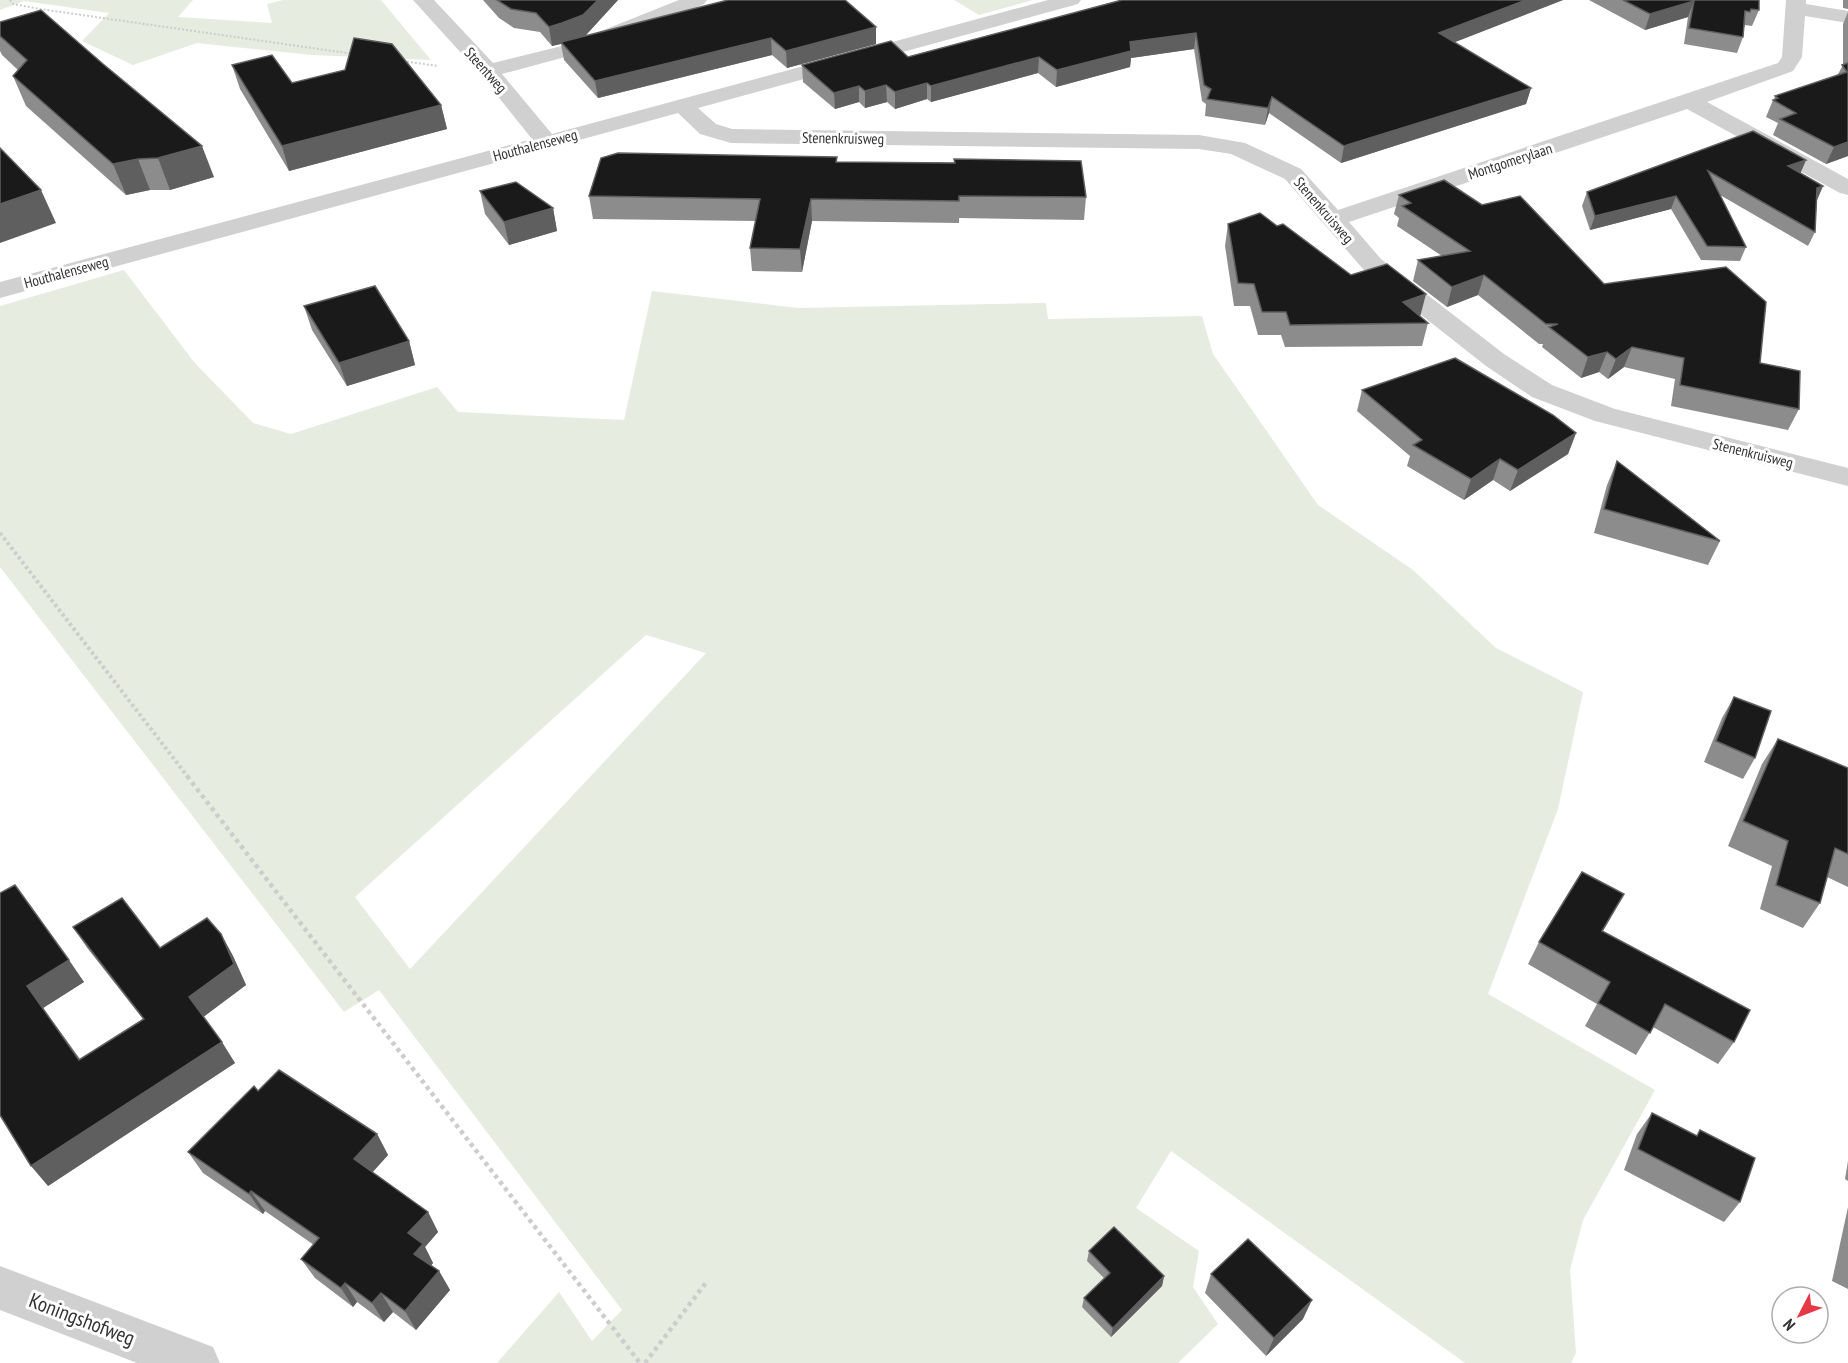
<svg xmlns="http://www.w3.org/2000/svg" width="1848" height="1363" font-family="'PT Sans Narrow',sans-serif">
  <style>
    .green { fill: #e6ecdf; fill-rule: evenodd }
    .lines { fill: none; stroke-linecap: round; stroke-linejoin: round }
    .path-far2 { stroke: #cdcdcd; stroke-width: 2; stroke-dasharray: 2 2; stroke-linecap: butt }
    .path-far1 { stroke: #cdcdcd; stroke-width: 4; stroke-dasharray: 3 3; stroke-linecap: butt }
    .path { stroke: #cdcdcd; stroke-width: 4.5; stroke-dasharray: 4 4; stroke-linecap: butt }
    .minor { fill: #d0d0d0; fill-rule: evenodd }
    .wall { fill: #8c8c8c }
    .shaded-wall { fill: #5f5f5f }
    .building { fill: #1a1a1a; stroke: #5f5f5f; stroke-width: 1.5 }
    .labels { text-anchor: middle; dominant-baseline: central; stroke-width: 6; stroke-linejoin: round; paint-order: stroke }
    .far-street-label { font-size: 15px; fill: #333; stroke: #fff }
    .near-street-label { font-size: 21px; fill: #333; stroke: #fff }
  </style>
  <rect width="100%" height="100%" fill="#fff"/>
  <g class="green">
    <path d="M0,0H193L178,17L272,23L267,4L283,0H381L431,60L312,55L197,43L133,65L82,41L109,13L24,1L0,10Z"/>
    <path d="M954,0H1033L979,15Z"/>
    <path d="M124,270L194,362L253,423L291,434L437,387L458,412L624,420L652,291L798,308L1046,303L1048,319L1202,316L1213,354L1318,505L1413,570L1496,648L1583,692L1558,809L1488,994L1655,1090L1583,1220L1570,1270L1576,1353L1571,1363H1465L1171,1151L1136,1208L1199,1251L1193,1287L1218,1324L1178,1363H497L559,1292L592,1341L622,1310L379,990L344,1012L0,567V306ZM646,635L706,653L410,969L355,897Z"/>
  </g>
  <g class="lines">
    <g class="path-far2">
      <path d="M10,0L13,4L40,9L354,54"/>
      <path d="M403,61L438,66"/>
    </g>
    <path class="path-far1" d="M0,533L188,777"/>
    <g class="path">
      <path d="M187,776L640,1363"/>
      <path d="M645,1363L708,1280"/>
    </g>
    <g class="minor">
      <path d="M413,0H434L493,63L566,45L679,0H707L704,4L580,53L502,74L552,134L1048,0H1081L1078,4L698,108L716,124L732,129L1199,135L1245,143L1301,169L1338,210L1778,63L1782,57L1786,0H1806V4L1848,11V23L1805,16L1802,57L1793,71L1707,102L1848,179V195L1840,193L1687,109L1349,222L1381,259L1504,354L1552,385L1615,409L1848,468V486L1595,421L1532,397L1486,366L1363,269L1285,179L1231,154L1199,149L731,143L700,134L678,113L0,298V282L532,139L481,75Z"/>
      <path d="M0,1266L213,1347L220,1363H137L0,1310Z"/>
    </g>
  </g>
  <g class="wall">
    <path d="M483,0H618L586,35L576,39L876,27V44L787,68L772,55L598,98L564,60L561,44L552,46L540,32L514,28L499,18Z"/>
    <path d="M1122,0H1563L1454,42L1531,88L1526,104L1341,163L1269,113L1265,125L1205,116L1206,104L1202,101L1194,49L1131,58L1130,67L1056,87L1038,73L931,102L927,99L895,109L887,102L865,108L859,102L835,109L803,82L802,65L908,57Z"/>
    <path d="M1589,0H1759V10L1752,26L1745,25L1744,28L1743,37L1737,53L1684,44L1688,17L1645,30Z"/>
    <path d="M1843,0H1848V9L1843,8Z"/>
    <path d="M1848,12V156L1826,164L1773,135L1778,123L1766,117L1773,100H1774L1775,96L1837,76L1843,65V24Z"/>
    <path d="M0,22L214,177L170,190H150L126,195L26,106L13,76L18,70L2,55L0,51Z"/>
    <path d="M232,65L292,83L441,105L447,129L289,171L240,89Z"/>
    <path d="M1753,131L1806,160L1800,174L1823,186L1817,200L1815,232L1808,246L1720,195L1746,247L1740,261L1701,260L1671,209L1590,230L1582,206L1587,192Z"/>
    <path d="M954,159L1086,197L1084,220L959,218V223L812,221L802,272L752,271L750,248L756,221L593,219L589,196L837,162L954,163Z"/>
    <path d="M480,191L553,208L557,231L509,245L485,214Z"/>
    <path d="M1399,195L1482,205L1604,284L1760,363L1799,409L1788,430L1671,406L1675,379L1624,367L1608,379L1599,372L1581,378L1542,347L1543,344H1539L1478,295L1447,307L1413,281L1418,260L1442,256L1397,226L1399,218L1394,214Z"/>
    <path d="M1228,224L1277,226L1351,275L1420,316L1428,323L1422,346L1285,347L1281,335H1258L1250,306H1234L1225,246Z"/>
    <path d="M304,306L409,341L415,365L347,386L312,330Z"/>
    <path d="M1362,390L1576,433L1568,454L1510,491L1493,480L1464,500L1407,466L1410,456L1357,411Z"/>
    <path d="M1617,461L1720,541L1708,565L1594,533L1607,485Z"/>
    <path d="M1734,697L1755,758L1743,779L1704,762L1722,718Z"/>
    <path d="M1778,739L1848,768V887L1827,877L1820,903L1803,928L1760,909L1772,866L1728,846L1762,764Z"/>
    <path d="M0,893L84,982L43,1008L80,1059L143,1019L88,949L73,927L160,948L221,934L233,956L246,985L203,1017L235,1063L48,1186Z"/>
    <path d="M1611,917L1603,931L1734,1042L1718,1064L1653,1027L1636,1055L1585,1026L1597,1004L1528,964L1539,942Z"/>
    <path d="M258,1091L377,1134L388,1155L373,1172L428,1212L438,1232L425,1247L433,1263L431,1266L439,1271L450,1290L416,1330L393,1312L384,1322L357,1302L353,1307L315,1278L301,1259L314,1245L265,1211L263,1214L203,1173L188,1152Z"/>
    <path d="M1652,1113L1740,1202L1724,1222L1624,1170L1637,1134Z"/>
    <path d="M1848,1161V1181L1845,1179Z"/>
    <path d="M1848,1207V1289L1832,1281Z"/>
    <path d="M1089,1251L1164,1276L1162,1286L1111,1337L1082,1307L1084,1298L1104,1278L1087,1261Z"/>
    <path d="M1211,1274L1303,1319L1266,1356L1205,1293Z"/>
  </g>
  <g class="shaded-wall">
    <path d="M598,0H618L586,35L565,43L552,46L549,27Z"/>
    <path d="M1526,0H1563L1435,50L1439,33Z"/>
    <path d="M1694,1L1688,17L1645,30L1650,14Z"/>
    <path d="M876,27V44L787,68L786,51Z"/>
    <path d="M1196,33L1194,49L1131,58L1130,67L1056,87L1057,70L1130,42Z"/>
    <path d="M771,38L772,55L598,98L595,81Z"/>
    <path d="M1039,57L1038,73L931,102V86Z"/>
    <path d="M927,83V99L895,109V92Z"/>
    <path d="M886,85L887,102L865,108V91Z"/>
    <path d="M859,86V102L835,109L834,93Z"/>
    <path d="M1531,88L1526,104L1341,163L1344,146Z"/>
    <path d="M1272,97L1269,113L1265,125L1268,108Z"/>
    <path d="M441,105L447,129L289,171L282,146Z"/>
    <path d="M1848,142V156L1826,164L1834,147Z"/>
    <path d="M202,146L214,177L170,190L158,158Z"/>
    <path d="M138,159L150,190L126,195L113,164Z"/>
    <path d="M1806,160L1800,174L1788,166Z"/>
    <path d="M1823,186L1817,200V188Z"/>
    <path d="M41,190L56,223L0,243V204Z"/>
    <path d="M1676,196L1671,209L1590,230L1595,216Z"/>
    <path d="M811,199L812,221L802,272L800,249Z"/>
    <path d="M553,208L557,231L509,245L504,222Z"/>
    <path d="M1484,275L1478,295L1447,307L1452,287Z"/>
    <path d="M1426,294L1420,317L1403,302Z"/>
    <path d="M409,341L415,365L347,386L339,363Z"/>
    <path d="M1632,347L1624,367L1608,379L1616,359Z"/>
    <path d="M1607,352L1599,372L1581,378L1588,357Z"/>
    <path d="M1576,433L1568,454L1510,491L1518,470Z"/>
    <path d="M1500,459L1493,480L1464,500L1471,479Z"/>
    <path d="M221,934L233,956L246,985L202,1018L189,997Z"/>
    <path d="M69,960L84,982L43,1008L95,1080L27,986Z"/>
    <path d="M222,1042L235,1063L48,1186L31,1166Z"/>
    <path d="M377,1134L388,1155L366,1179L354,1159Z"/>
    <path d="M251,1191L265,1211L263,1214L249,1194Z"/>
    <path d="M428,1212L438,1232L425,1247L433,1263L425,1273L414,1254L408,1233Z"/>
    <path d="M439,1271L450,1290L416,1330L405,1311Z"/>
    <path d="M1164,1276L1162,1286L1111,1337L1113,1328Z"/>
    <path d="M345,1283L357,1302L353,1307L341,1288Z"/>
    <path d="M381,1293L393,1312L384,1322L372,1303Z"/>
    <path d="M1312,1300L1303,1319L1266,1356L1274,1338Z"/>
  </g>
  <g class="building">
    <path d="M497,0H598L583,15L562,23L549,27L536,13L511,9Z"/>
    <path d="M728,0H845L876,27L786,51L771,38L595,81L561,42Z"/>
    <path d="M1122,0H1526L1439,33L1531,88L1344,146L1272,97L1268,108L1207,99L1211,89L1204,85L1196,33L1130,42L1131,51L1057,70L1039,57L931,86L927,83L895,92L886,85L865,91L859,86L834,93L802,65L891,41L908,57Z"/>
    <path d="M1623,0H1759V10L1751,9L1750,12L1745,11L1743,37L1689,28L1694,1L1650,14Z"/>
    <path d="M41,10L103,64L202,146L158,158L138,159L113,164L13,76L27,60L0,36V22Z"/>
    <path d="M354,38L392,44L441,105L282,146L232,65L272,55L292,83L345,70Z"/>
    <path d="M1848,63V142L1834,147L1780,119L1796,113L1773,100L1778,98L1775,96L1847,72L1842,65Z"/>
    <path d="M1753,131L1806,160L1788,166L1823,186L1817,188L1815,232L1708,171L1746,247L1707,246L1676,196L1595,216L1587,192Z"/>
    <path d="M0,148L41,190L0,204Z"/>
    <path d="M618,153L837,157L836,162L955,163L954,159L1081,161L1086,197L959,196V201L811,199L800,249L750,248L760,199L589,196L601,158Z"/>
    <path d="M1444,180L1482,205L1520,196L1604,284L1726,267L1766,302L1760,363L1800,371L1799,409L1680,385L1684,358L1632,347L1616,359L1607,352L1588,357L1549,327L1558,324H1546L1484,275L1452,287L1418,260L1470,251L1402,206L1411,203L1399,195Z"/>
    <path d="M516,182L553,208L504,222L480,191Z"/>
    <path d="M1260,213L1277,226L1283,224L1351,275L1387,264L1426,294L1403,302L1428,323L1290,325L1286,312H1262L1254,284L1238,283L1228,224Z"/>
    <path d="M375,286L409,341L339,363L304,306Z"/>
    <path d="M1455,358L1553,415L1576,433L1518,470L1500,459L1471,479L1413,445L1422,440L1362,390Z"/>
    <path d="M1617,461L1720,541L1604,509Z"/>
    <path d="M1734,697L1771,711L1755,758L1716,741Z"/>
    <path d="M1778,739L1848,768V854L1835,848L1820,903L1776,885L1788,841L1743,821Z"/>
    <path d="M1582,872L1624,894L1602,931L1750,1010L1734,1042L1665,1004L1650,1033L1598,1003L1610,982L1539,942Z"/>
    <path d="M15,885L69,960L27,986L79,1060L144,1019L73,927L122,898L160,948L207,918L221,934L234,964L189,997L222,1042L31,1166L0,1115V893Z"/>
    <path d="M279,1070L377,1134L354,1159L428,1212L408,1233L423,1244L414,1254L439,1271L405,1311L381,1293L372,1303L345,1283L341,1288L301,1259L319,1238L251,1191L249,1194L188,1152L254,1086L258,1091Z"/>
    <path d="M1652,1113L1697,1136L1700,1130L1755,1158L1740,1202L1638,1149Z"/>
    <path d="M1114,1227L1164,1276L1113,1328L1084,1298L1110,1273L1089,1251Z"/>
    <path d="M1248,1239L1312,1300L1274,1338L1211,1274Z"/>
  </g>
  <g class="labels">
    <g class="far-street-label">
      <text transform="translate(486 70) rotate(48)">Steentweg</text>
      <text transform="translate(843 138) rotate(1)">Stenenkruisweg</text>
      <text transform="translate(535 145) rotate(-15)">Houthalenseweg</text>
      <text transform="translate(1510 161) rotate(-18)">Montgomerylaan</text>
      <text transform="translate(1324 210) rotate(49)">Stenenkruisweg</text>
      <text transform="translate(66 272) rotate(-15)">Houthalenseweg</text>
      <text transform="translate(1753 453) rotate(14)">Stenenkruisweg</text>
    </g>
    <g class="near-street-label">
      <text transform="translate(82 1319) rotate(21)">Koningshofweg</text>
    </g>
  </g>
  <g transform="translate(1800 1315) rotate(228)"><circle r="28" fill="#ffffff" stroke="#adadad" stroke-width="1.5"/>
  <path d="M0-4.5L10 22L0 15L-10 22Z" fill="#e63946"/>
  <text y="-9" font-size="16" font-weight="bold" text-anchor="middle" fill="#333333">N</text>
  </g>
</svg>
